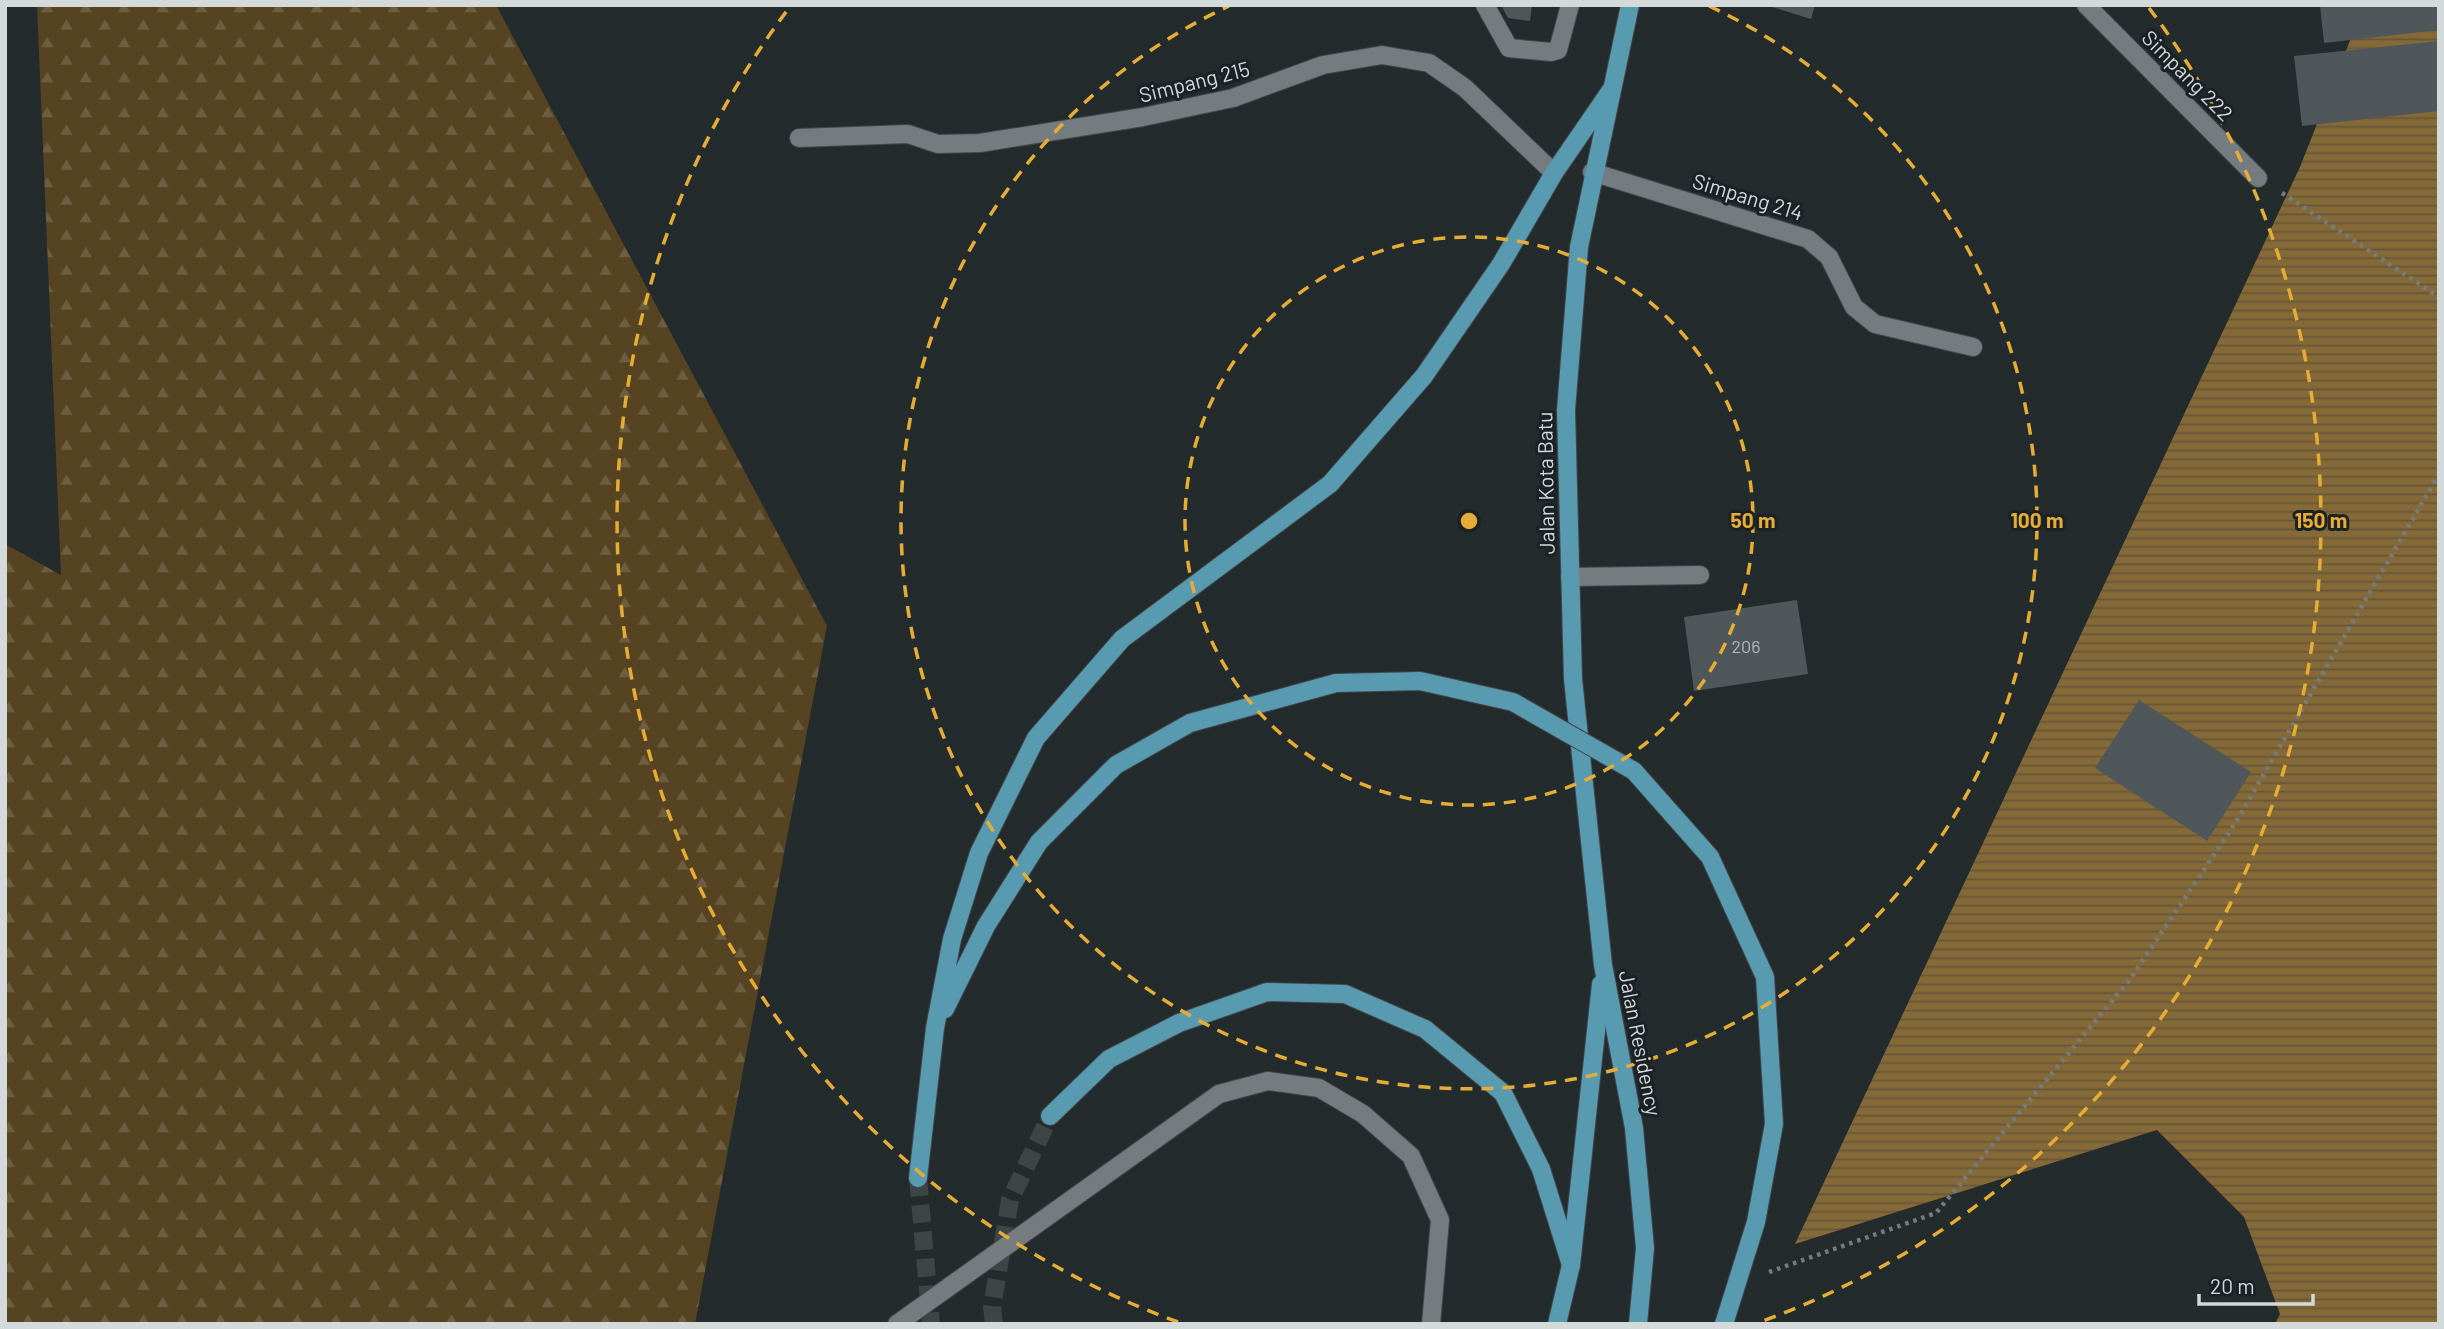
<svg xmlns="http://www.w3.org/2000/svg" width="2444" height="1329" font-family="Barlow,sans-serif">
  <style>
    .forest { fill: url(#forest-firs) }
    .water { fill: url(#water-rules) }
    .building { fill: #50575a }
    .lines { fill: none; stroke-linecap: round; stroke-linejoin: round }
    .major-tunnel { stroke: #3e4547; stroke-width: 18; stroke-dasharray: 18 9; stroke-linecap: butt }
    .minor-casing { stroke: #414649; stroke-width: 20 }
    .major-casing { stroke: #414649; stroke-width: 20 }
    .path { stroke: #767c7e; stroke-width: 4.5; stroke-dasharray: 3.5 5; stroke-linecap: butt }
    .minor { stroke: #747c7f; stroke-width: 18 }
    .major { stroke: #589ab0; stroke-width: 18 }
    .major-bridge-casing { stroke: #414649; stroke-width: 20; stroke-linecap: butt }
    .major-bridge { stroke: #589ab0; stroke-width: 18 }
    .ring { fill: none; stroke: #e6ad36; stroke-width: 3.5; stroke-dasharray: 12 9 }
    .labels { text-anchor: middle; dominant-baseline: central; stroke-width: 6; stroke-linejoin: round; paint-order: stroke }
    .number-label { font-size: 18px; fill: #b3b8ba }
    .street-label { font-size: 21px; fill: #d4d9da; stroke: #1b2124 }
    .centre { fill: #e6ad36; stroke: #1b2124; stroke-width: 3.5 }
    .ring-label { font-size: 21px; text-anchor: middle; font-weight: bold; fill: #e6ad36; stroke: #1b2124; stroke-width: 6; stroke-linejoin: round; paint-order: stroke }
  </style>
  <defs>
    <pattern id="forest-firs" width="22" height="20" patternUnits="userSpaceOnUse" patternTransform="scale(1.75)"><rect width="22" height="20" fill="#564321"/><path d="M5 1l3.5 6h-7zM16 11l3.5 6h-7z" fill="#6d5e41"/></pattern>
    <pattern id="water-rules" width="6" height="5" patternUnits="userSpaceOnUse" patternTransform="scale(1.75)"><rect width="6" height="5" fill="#856936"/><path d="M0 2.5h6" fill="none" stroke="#66573b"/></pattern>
  </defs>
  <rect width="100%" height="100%" fill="#242b2d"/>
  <path class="forest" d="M37,5H496L827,626L695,1324H5V544L61,575Z"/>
  <path class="water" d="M2364,5H2439V1324H2275L2280,1314L2244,1217L2157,1130L1795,1244L2300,167Z"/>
  <g class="building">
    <path d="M1501,5H1532L1530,21L1508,18Z"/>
    <path d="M1766,5H1815L1811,19Z"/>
    <path d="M2320,5H2439V30L2324,43Z"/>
    <path d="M2439,41V111L2302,126L2294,56Z"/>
    <path d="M1797,600L1808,674L1694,691L1684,617Z"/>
    <path d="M2139,700L2251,772L2207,841L2095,768Z"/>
  </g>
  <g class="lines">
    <g class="major-tunnel">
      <path d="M918,1178L931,1324"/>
      <path d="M994,1324L992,1307L1010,1200L1050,1116"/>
    </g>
    <defs>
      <g id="minor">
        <path d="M1485,5L1509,48L1551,52L1558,50L1570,5"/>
        <path d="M2086,5L2258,178"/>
        <path d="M799,138L908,134L938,144L980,143L1143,117L1233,98L1323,65L1382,55L1429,63L1465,88L1554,173"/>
        <path d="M1592,172L1808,239L1829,257L1854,307L1875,324L1973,347"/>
        <path d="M1570,577L1700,575"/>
        <path d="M897,1324L1219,1094L1268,1081L1319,1088L1363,1114L1411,1156L1440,1220L1431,1324"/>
      </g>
      <g id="major">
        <path d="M1630,5L1579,247L1566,410L1573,679L1603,965L1634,1128L1645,1248L1638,1324"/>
        <path d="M1710,857L1765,977L1774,1124L1756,1222L1724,1324"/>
        <path d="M945,1009L986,926L1039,842L1116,765L1190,723L1336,683"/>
        <path d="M1050,1116L1109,1059L1179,1023L1267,992L1345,994L1425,1029L1503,1093L1541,1169L1571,1265"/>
        <path d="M918,1178L935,1028L952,939L979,853L1036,738L1122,639L1330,484L1424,376L1501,264L1554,173L1611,90"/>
        <path d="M1557,1324L1571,1265L1601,984"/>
      </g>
    </defs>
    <use href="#minor" class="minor-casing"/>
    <use href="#major" class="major-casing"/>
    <g class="path">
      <path d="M2282,193L2439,297"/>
      <path d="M1769,1272L1936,1213L2131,978L2236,822L2439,474"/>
    </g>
    <use href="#minor" class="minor"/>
    <use href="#major" class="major"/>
    <defs>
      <path id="major-bridge" d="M1336,683L1420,681L1513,702L1634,771L1710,857"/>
    </defs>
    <use href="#major-bridge" class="major-bridge-casing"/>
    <use href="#major-bridge" class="major-bridge"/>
  </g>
  <g class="ring">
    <circle cx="1469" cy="521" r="284"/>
    <path d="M1709 6A568 568 0 1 1 1229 6"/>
    <path d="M1178 1322A852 852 0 0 1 789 8M2149 8A852 852 0 0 1 1760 1322"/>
  </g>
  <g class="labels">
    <g class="number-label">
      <text x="1746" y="646">206</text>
    </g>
    <g class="street-label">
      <text transform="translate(2188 75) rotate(45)">Simpang 222</text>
      <text transform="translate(1194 81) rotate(-14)">Simpang 215</text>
      <text transform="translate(1748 196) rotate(17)">Simpang 214</text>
      <text transform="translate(1545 483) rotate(-91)">Jalan Kota Batu</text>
      <text transform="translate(1641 1043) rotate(79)">Jalan Residency</text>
    </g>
  </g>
  <circle cx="1469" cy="521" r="10" class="centre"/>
  <g class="ring-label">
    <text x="1753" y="528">50 m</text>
    <text x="2037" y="528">100 m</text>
    <text x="2321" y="528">150 m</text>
  </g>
  <rect width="2444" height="1329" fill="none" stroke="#d4d9da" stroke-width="14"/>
  <path d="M2199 1294v10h114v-10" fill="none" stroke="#d4d9da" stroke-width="3.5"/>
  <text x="2210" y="1294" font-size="21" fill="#d4d9da" stroke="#1b2124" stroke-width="5" paint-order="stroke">20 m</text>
</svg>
